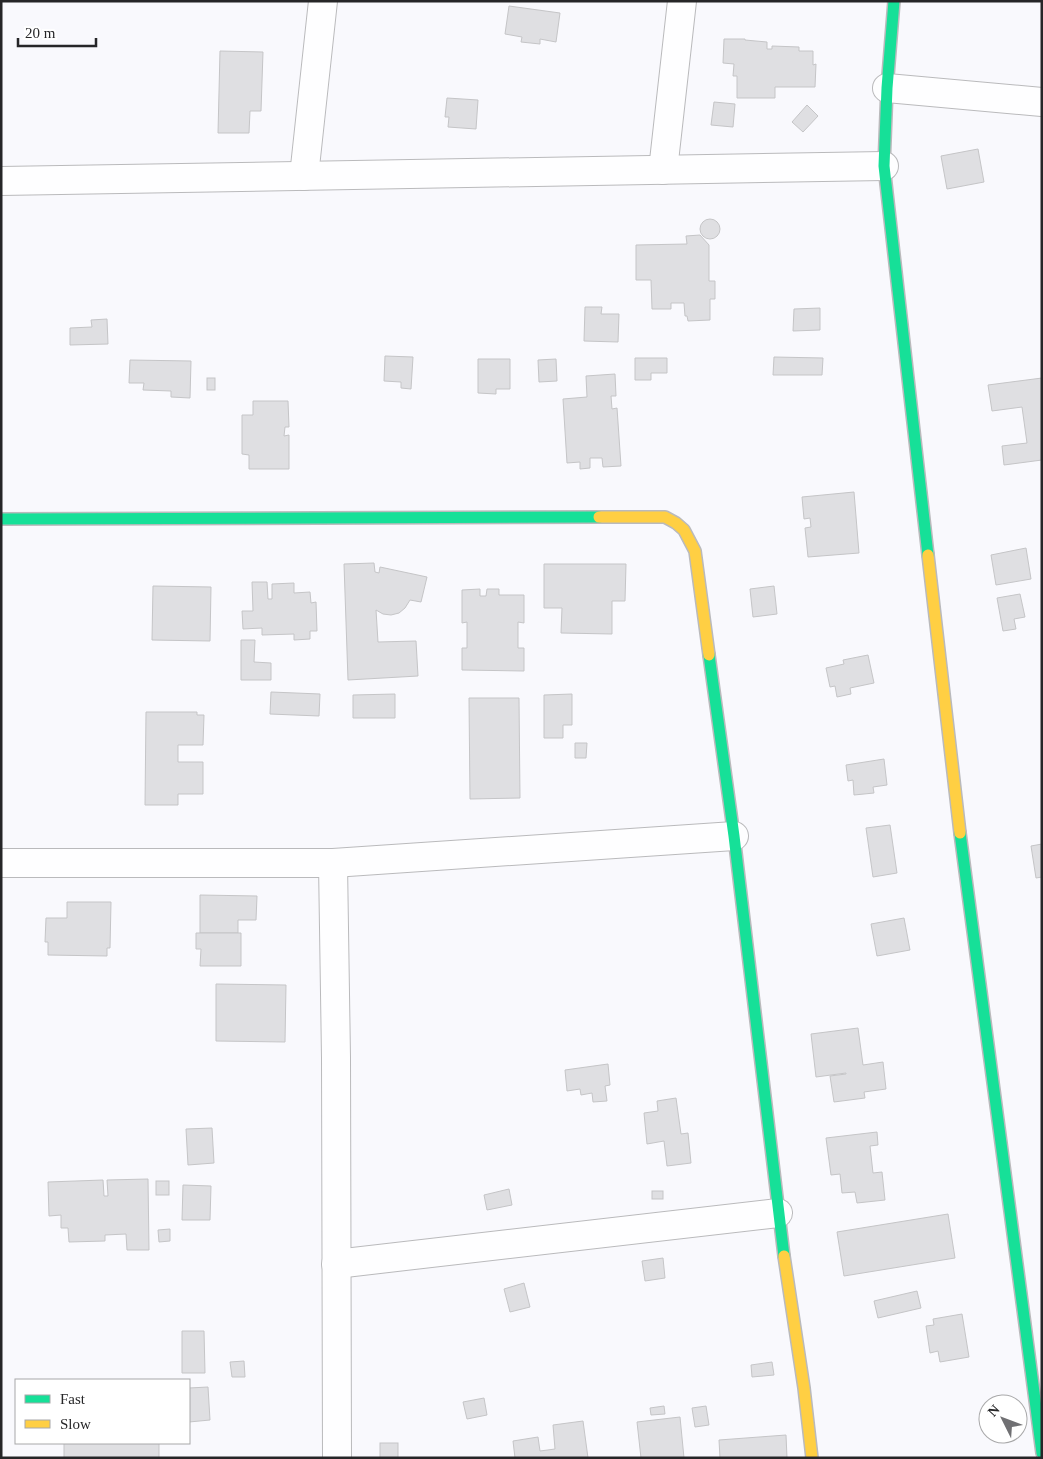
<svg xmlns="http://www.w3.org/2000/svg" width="1043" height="1459" font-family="'Times New Roman',serif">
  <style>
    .building { fill: #dfdfe2; stroke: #c5c5c7 }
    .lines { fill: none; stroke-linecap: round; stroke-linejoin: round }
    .street-casing { stroke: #bababc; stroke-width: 30 }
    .fast-casing { stroke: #bababc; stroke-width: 14 }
    .slow-casing { stroke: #bababc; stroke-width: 14 }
    .street { stroke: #fefeff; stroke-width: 28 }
    .fast { stroke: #16e098; stroke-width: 11 }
    .slow { stroke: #ffcf43; stroke-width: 11 }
  </style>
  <rect width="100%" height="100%" fill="#f9f9fd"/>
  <g class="building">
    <path d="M509,6L560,13L556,42L540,39V44L521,42L522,37L505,34Z"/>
    <path d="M724,39H745V40L767,42V49H772V46L799,47V51H813V65L816,64L815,87H775V98H737V76H733L734,64L723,63Z"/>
    <path d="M220,51L263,52L261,111H250L249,133H218Z"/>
    <path d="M447,98L478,100L476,129L448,127L449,117H445Z"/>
    <path d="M714,102L735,104L733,127L711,125Z"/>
    <path d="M807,105L818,116L803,132L792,122Z"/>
    <path d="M978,149L984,182L947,189L941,156Z"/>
    <circle cx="710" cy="229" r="10"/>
    <path d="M700,235L709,245V281H715V299H710V320L688,321L687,316H685L684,303H671V309H652L651,280H636V245L687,244L686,236Z"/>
    <path d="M585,307H602L601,314H619L618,342L584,341Z"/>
    <path d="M820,308V330L793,331L794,309Z"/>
    <path d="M107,319L108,344L70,345V328L92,327L91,320Z"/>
    <path d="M385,356L413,357L411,389L401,388V382L384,381Z"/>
    <path d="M774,357L823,358L822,375H773Z"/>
    <path d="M635,358H667V373H651V380H635Z"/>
    <path d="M478,359H510V389H496V394L478,393Z"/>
    <path d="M556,359L557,381L539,382L538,360Z"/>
    <path d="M130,360L191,361L190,398L171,397V391L143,390L144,383H129Z"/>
    <path d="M615,374L616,396H611L612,409L617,408L621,466L603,467L602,458H590V468L580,469V462L567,463L563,399L587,397L586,376Z"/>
    <rect x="207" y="378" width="8" height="12"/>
    <path d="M1042,378V460L1004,465L1002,446L1027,443L1022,407L992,411L988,385Z"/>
    <path d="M253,401H288L289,427H285L284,436L289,435V469H249V455L242,454V415H253Z"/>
    <path d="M854,492L859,553L808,557L805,528L811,527L810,518L804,519L802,497Z"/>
    <path d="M1026,548L1031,579L996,585L991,555Z"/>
    <path d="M374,563L375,572L379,573L380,567L427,577L421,602L410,600L405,608L399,613L391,615L383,614L376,610L378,642L416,641L418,676L348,680L344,564Z"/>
    <path d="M544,564H626L625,601H612V634L561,633L562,608H544Z"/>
    <path d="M252,582H267L268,599H272V584L294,583V593L310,592L311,603L316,602L317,631H310V639L294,640V634L262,635V628L243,629L242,611H253Z"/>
    <path d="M153,586L211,587L210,641L152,640Z"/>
    <path d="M774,586L777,614L753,617L750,589Z"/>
    <path d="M480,589V596H486L487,589H499V595H524V623L518,622V648H524V671L462,670V648H467V622L462,623V590Z"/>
    <path d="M1020,594L1025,617L1014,619L1016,629L1003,631L997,598Z"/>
    <path d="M241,640H255L254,662L271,663V680H241Z"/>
    <path d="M868,655L874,683L850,688L851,694L837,697L835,686L830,687L826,668L844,664L843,660Z"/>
    <path d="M271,692L320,694L319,716L270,714Z"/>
    <path d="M395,694V718H353V695Z"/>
    <path d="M572,694V725H563V738H544V695Z"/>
    <path d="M469,698H519L520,798L470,799Z"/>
    <path d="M146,712H197V715H204L203,745H178V762H203V794H178V805H145Z"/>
    <path d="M575,743H587L586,758H575Z"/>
    <path d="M884,759L887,785L873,787L874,793L854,795L853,780L848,781L846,765Z"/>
    <path d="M890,825L897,873L873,877L866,828Z"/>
    <path d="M1042,844V877L1036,878L1031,846Z"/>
    <path d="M200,895L257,896L256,920H238V933H200Z"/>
    <path d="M67,902H111L110,948H107V956L48,955V942H45L46,918H67Z"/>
    <path d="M904,918L910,950L877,956L871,924Z"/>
    <path d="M196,933H241V966H200L201,949H196Z"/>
    <path d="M216,984L286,985L285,1042L216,1041Z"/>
    <path d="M858,1028L863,1065L883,1062L886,1089L864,1092L865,1098L834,1102L830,1076L846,1074V1073L816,1077L811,1034Z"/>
    <path d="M608,1064L610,1085L605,1086L607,1101L593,1102L592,1093L581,1095L580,1089L567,1091L565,1070Z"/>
    <path d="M676,1098L681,1134L688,1133L691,1163L667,1166L664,1141L647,1144L644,1113L658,1111L657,1101Z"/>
    <path d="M212,1128L214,1163L188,1165L186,1129Z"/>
    <path d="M877,1132L878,1145L870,1146L873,1173L882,1172L885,1200L857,1203L855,1192L842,1193L840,1174L831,1175L826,1138Z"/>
    <path d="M148,1179L149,1250H127L126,1234L105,1235V1241L69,1242L68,1228H61V1215L49,1216L48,1182L103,1180L104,1196H108L107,1180Z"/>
    <rect x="156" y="1181" width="13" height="14"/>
    <path d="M183,1185L211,1186L210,1220H182Z"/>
    <path d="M509,1189L512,1205L487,1210L484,1195Z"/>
    <rect x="652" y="1191" width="11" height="8"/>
    <path d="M948,1214L955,1258L844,1276L837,1232Z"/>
    <path d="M170,1229V1241L159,1242L158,1230Z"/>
    <path d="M663,1258L665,1278L645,1281L642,1261Z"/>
    <path d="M524,1283L530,1307L510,1312L504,1289Z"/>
    <path d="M917,1291L921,1308L878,1318L874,1301Z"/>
    <path d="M962,1314L969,1357L940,1362L938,1351L930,1353L926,1326L934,1325L933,1319Z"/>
    <path d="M182,1331H204L205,1373H182Z"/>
    <path d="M244,1361L245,1377H232L230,1362Z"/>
    <path d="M772,1362L774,1375L752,1377L751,1365Z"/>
    <path d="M208,1387L210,1420L189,1422V1388Z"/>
    <path d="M484,1398L487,1415L467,1419L463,1402Z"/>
    <path d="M664,1406L665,1414L651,1415L650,1408Z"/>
    <path d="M706,1406L709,1425L695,1427L692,1408Z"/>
    <path d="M680,1417L684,1458H641L637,1422Z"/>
    <path d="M583,1421L588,1458H515L513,1441L538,1437L540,1451L555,1449L553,1425Z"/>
    <path d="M786,1435L787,1458H720L719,1440Z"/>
    <rect x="64" y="1443" width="95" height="15"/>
    <rect x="380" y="1443" width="18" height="15"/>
  </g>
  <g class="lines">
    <defs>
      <g id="street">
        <path d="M887,88L1042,102"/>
        <path d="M663,170L682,1"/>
        <path d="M304,176L323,1"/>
        <path d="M1,181L884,166"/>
        <path d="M1,863H333L734,836"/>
        <path d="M333,863L336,1058L337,1458"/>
        <path d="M336,1264L778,1213"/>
      </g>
      <g id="fast">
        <path d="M894,1L887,88L884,166L928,555"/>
        <path d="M1,519L599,517"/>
        <path d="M709,655L734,836L784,1256"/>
        <path d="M960,833L1042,1453"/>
      </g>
      <g id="slow">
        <path d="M599,517H665L676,523L684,530L695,551L709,655"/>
        <path d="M928,555L960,833"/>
        <path d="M784,1256L804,1388L812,1458"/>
      </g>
    </defs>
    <use href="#street" class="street-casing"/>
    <use href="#fast" class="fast-casing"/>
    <use href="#slow" class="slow-casing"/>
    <use href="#street" class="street"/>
    <use href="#fast" class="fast"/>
    <use href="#slow" class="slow"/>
  </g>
  <rect width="1043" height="1459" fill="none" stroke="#262628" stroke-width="5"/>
  <rect x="15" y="1379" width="175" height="65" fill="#ffffff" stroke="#a8a8a9"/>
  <rect x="25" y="1395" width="25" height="8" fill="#16e098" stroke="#a8a8a9"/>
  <text x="60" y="1404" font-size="15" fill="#262628">Fast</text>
  <rect x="25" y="1420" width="25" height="8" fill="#ffcf43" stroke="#a8a8a9"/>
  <text x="60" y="1429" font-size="15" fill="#262628">Slow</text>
  <g transform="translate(1003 1419) rotate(312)"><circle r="24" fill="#ffffff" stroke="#a8a8a9"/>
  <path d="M0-4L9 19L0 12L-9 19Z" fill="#707073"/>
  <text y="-8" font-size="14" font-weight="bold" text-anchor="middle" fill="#262628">N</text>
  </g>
  <path d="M18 38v8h78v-8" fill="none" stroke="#262628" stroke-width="2.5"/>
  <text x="25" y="38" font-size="15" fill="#262628" stroke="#ffffff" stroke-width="4" paint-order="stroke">20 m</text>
</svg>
